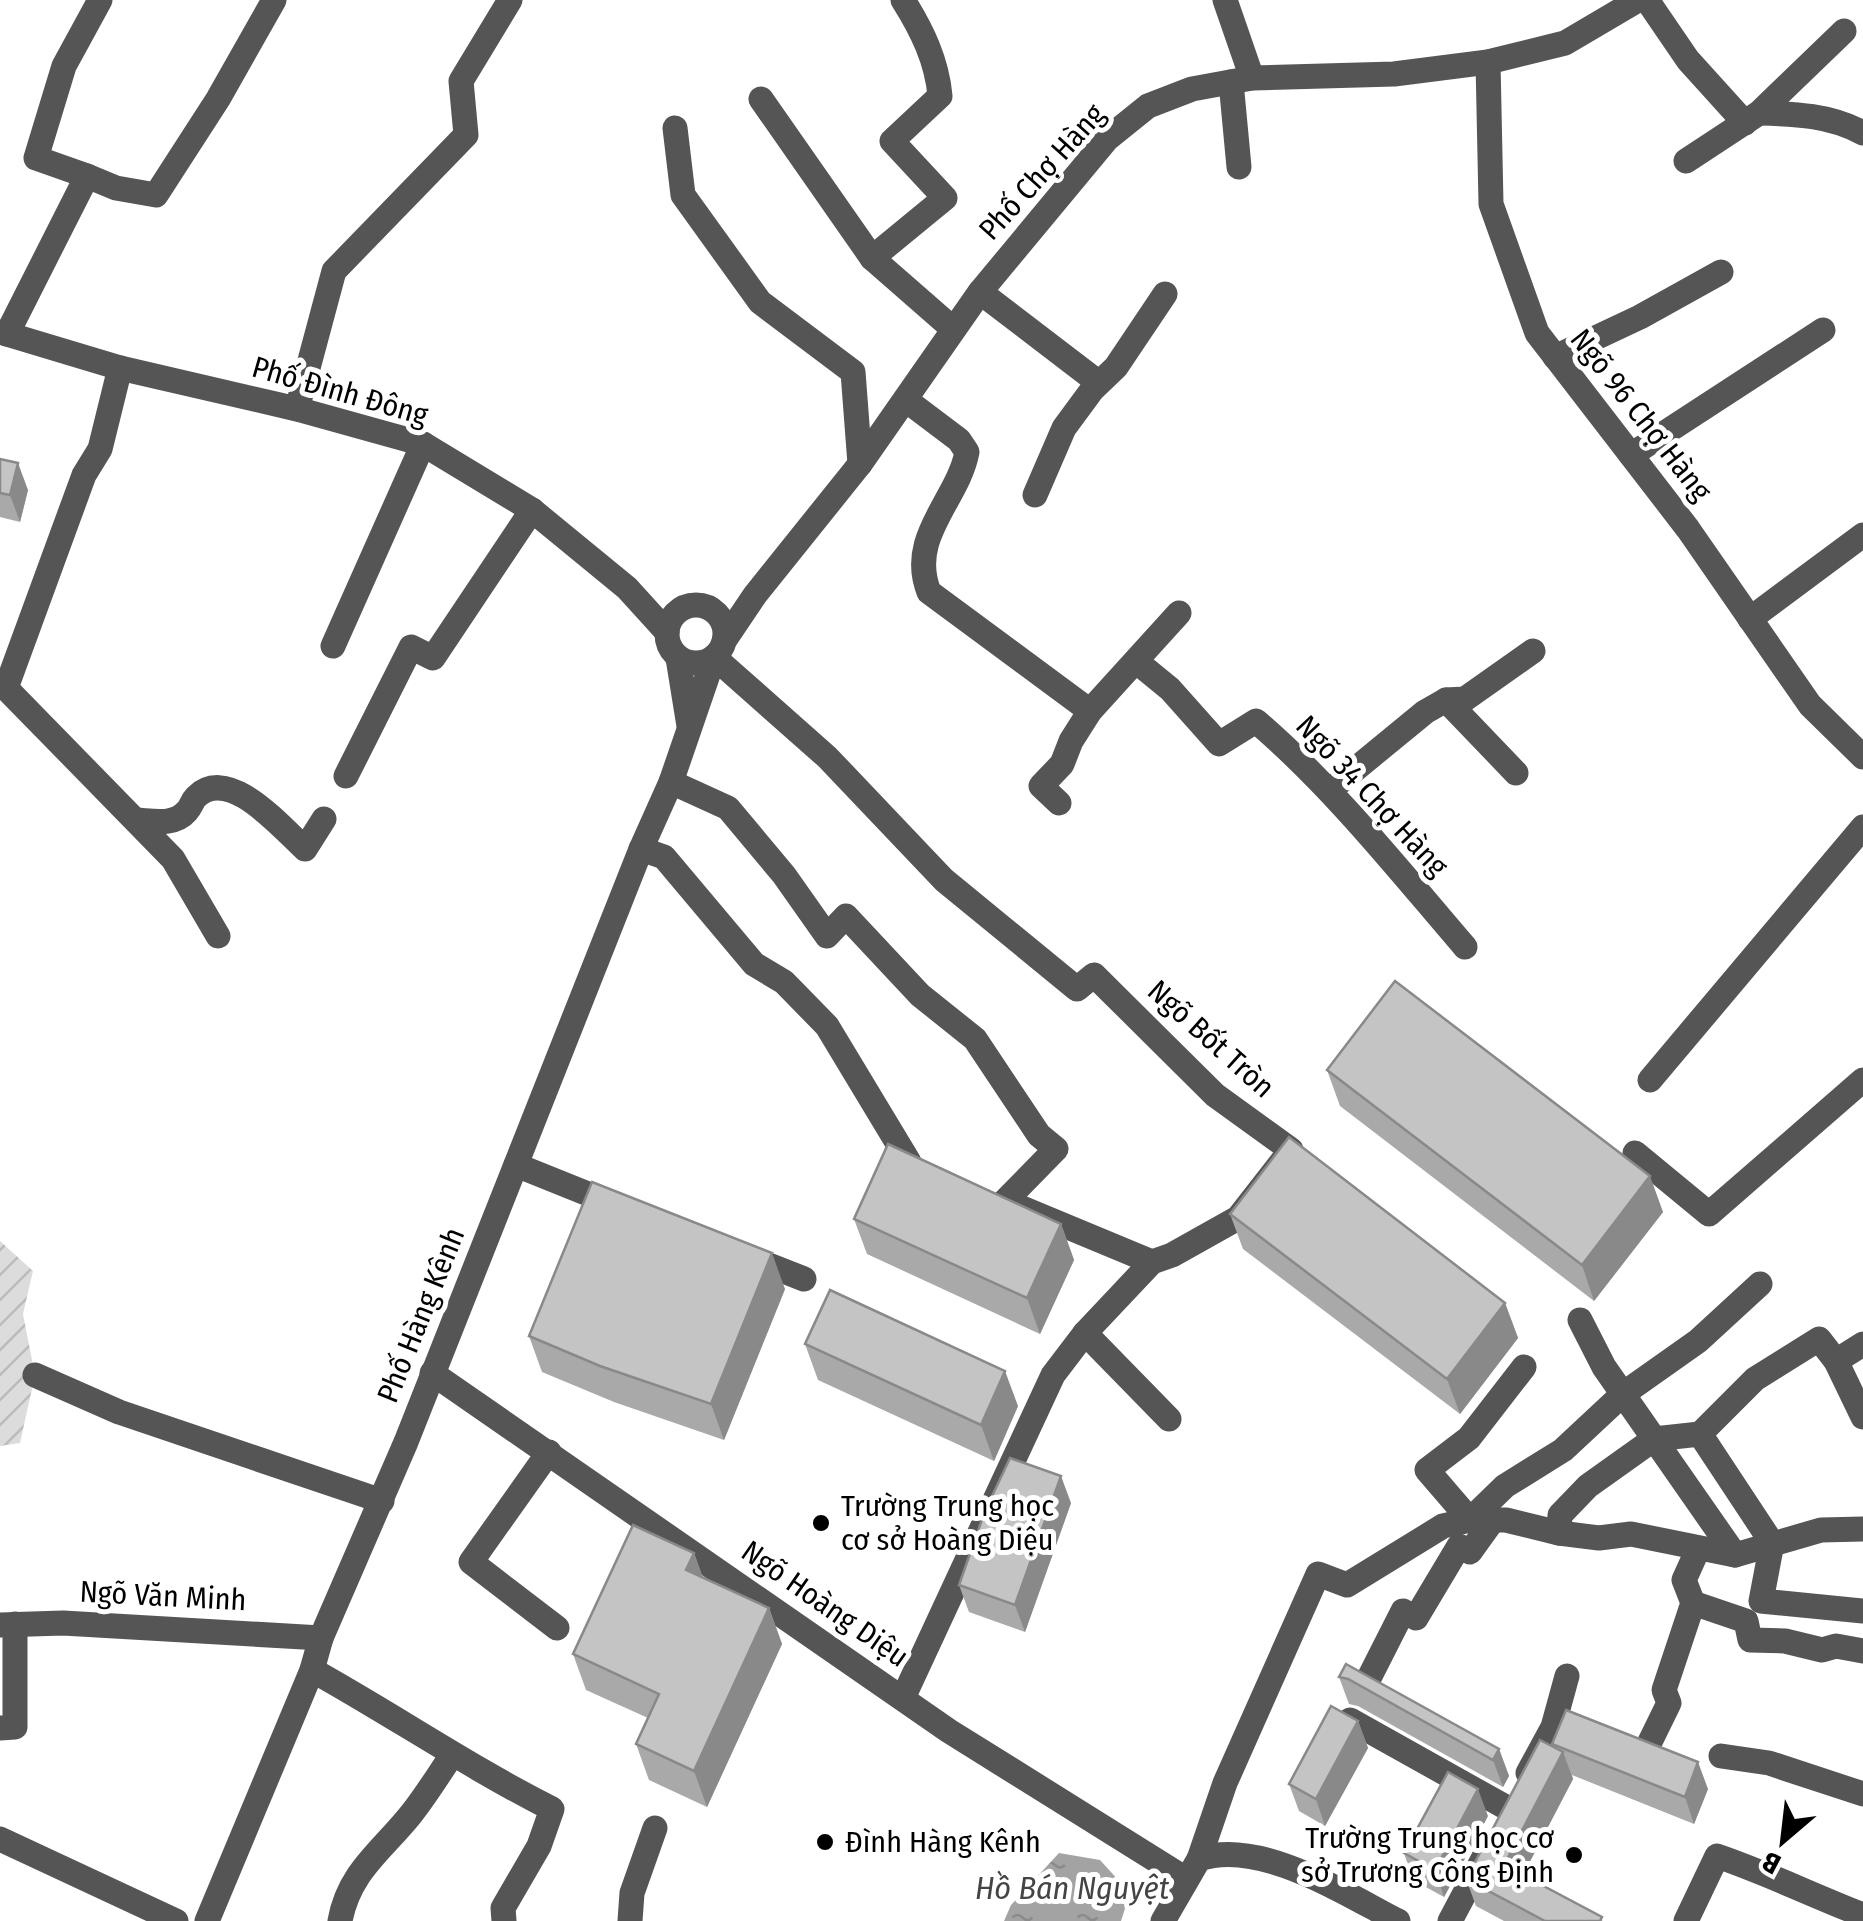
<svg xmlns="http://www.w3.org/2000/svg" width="1863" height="1921" font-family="'Fira Sans Condensed',sans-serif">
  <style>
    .garden { fill: url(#garden-furrows) }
    .water { fill: url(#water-ripples) }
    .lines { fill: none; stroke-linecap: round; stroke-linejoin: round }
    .minor { stroke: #555; stroke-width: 25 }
    .wall { fill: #a9a9a9 }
    .shaded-wall { fill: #898989 }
    .building { fill: #c4c4c4; stroke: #898989; stroke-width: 2.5 }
    .poi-dot { fill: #000; stroke: #fff; stroke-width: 4 }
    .labels { text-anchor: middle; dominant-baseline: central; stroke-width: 10; stroke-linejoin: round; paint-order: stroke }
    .street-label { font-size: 30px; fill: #000; stroke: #fff }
    .poi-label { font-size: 30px; fill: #000; stroke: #fff; text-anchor: start }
    .water-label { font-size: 32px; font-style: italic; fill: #444; stroke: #fff }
  </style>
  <defs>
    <pattern id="garden-furrows" width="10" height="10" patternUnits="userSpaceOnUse" patternTransform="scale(2.5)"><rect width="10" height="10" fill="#dcdcdc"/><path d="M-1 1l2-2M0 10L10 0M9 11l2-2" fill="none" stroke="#bbb"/></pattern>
    <pattern id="water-ripples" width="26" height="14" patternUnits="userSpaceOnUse" patternTransform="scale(2.5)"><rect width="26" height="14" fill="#a3a3a3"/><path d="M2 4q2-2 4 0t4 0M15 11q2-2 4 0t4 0" fill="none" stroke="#8b8b8b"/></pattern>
  </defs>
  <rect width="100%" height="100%" fill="#fff"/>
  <path class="garden" d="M0,1241L33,1271L23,1314L35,1375L20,1443L0,1446Z"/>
  <path class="water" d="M1059,1853L1100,1860L1130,1893L1121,1921H1004L1011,1905Z"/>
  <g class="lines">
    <g class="minor">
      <path d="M1225,0L1252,78"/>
      <path d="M1647,0L1688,60L1745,123"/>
      <path d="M1488,62L1491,204L1537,333L1688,529L1810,705L1863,757"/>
      <path d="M1231,82L1239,167"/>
      <path d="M761,99L872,258L945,198L892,141L940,96C937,61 922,30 903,0"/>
      <path d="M1759,113C1796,114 1830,115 1863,133"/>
      <path d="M675,128L683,195L760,302L853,372L860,464"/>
      <path d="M1686,161L1759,113L1844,31"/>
      <path d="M87,176L36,158L64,66L100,0"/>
      <path d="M872,258L952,328"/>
      <path d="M980,292L1099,383"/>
      <path d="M0,332L120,368L297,409L423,444L532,510L627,588L667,632"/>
      <path d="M7,334L87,176L116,188L156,195L218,99L274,0"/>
      <path d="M1555,357L1640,317L1721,272"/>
      <path d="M906,400L959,440L967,452C958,500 907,537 929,592L1090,711"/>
      <path d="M297,409L334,271L466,135L461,81L510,0"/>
      <path d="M1631,455L1823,330"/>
      <path d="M1035,495L1064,428L1092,390L1116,367L1165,294"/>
      <circle cx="696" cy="634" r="29"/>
      <path d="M1750,619L1863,535"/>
      <path d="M724,641L755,595L860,464L980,292L1107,139L1148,106L1192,89L1252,78L1394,74L1488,62L1565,43L1638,0"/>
      <path d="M333,646L423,444"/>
      <path d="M678,658L689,726"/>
      <path d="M1137,662L1170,689L1219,744L1256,721C1334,788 1398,869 1465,947"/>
      <path d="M0,682L173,859L218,936"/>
      <path d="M6,688L84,475L100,449L120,368"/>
      <path d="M1446,700L1516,773"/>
      <path d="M346,776L411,647L433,658L532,510"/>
      <path d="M671,782L728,808L784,875L827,936L846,916L920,995L975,1039L1039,1135L1056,1149L1005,1201L1152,1262"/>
      <path d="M1330,790L1425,712L1446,700L1465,699L1533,651"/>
      <path d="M1059,803L1041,786L1062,764L1071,741L1090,711L1179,613"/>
      <path d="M136,820C154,821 174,826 187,811C191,807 192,801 196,797C228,764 281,827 305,849L324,819"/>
      <path d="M641,849L664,857L754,964L784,982L827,1026L909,1162"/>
      <path d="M1650,1080L1863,827"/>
      <path d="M1635,1153L1709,1214L1863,1080"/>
      <path d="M516,1165L618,1206"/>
      <path d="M748,1257L804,1279"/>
      <path d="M1580,1320L1604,1367L1735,1555"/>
      <path d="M1085,1333L1169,1419"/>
      <path d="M1836,1361L1863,1344"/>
      <path d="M1524,1367L1469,1438L1427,1470L1470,1520L1505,1486L1563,1450L1623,1394L1698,1341L1760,1284"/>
      <path d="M432,1373L949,1731L1186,1879"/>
      <path d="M35,1375L119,1412L382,1501"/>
      <path d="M1700,1434L1772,1543L1761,1601L1863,1611"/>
      <path d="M549,1452L471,1562L557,1628"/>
      <path d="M1559,1533L1560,1515L1588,1486L1654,1439L1700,1434L1755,1379L1819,1339L1836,1361L1863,1417"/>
      <path d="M1693,1603L1746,1621L1750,1640L1785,1641L1822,1650L1836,1646L1863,1651"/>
      <path d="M0,1625L63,1623L321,1638"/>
      <path d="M312,1670C393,1715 469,1767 552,1809L539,1846L503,1908L504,1921"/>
      <path d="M1368,1680L1403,1611L1416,1618L1459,1546L1470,1552L1493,1520"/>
      <path d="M1350,1720L1509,1809"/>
      <path d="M0,1728L15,1727V1624"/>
      <path d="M1647,1748L1669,1703L1664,1690L1693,1603L1684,1580L1698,1549"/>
      <path d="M1721,1756L1769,1763L1863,1794"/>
      <path d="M1528,1773L1553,1727L1567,1676"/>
      <path d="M0,1839L176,1921"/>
      <path d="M1199,1859L1225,1783L1318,1574L1347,1585L1443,1526L1470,1520H1506L1559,1533L1599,1538L1631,1534L1735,1555L1821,1530L1863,1529"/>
      <path d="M207,1921L312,1670L321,1638L406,1442L641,849L671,782L714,657L827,757L944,880L1077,989L1094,975L1215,1095L1291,1150L1238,1218L1172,1255L1152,1262L1085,1333L1053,1375L903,1698"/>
      <path d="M340,1921C349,1871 383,1850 412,1813C427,1794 439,1774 452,1755"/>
      <path d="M630,1921L632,1893L655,1828"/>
      <path d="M1163,1921L1199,1859C1260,1838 1345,1894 1398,1921"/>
      <path d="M1450,1921L1484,1857"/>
      <path d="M1686,1921L1717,1856C1767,1873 1814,1896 1863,1915"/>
    </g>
  </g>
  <g class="wall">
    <path d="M0,459L28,490L20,522L0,517Z"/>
    <path d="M1327,1070L1663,1212L1594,1301L1340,1106Z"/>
    <path d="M1230,1214L1505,1303L1518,1338L1460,1414L1243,1249Z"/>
    <path d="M854,1219L1061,1224L1074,1260L1040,1334L867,1254Z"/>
    <path d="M785,1289L724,1440L614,1402L542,1372L529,1336Z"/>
    <path d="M805,1344L1018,1406L994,1461L818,1380Z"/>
    <path d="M1071,1503L1025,1632L969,1612L959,1585Z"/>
    <path d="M694,1553L703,1578L769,1608L782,1644L707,1807L649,1780L636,1744L648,1718L586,1690L573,1654Z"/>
    <path d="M1346,1664L1499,1749L1509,1776L1503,1787L1358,1706L1349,1704L1339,1677Z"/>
    <path d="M1358,1721L1368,1748L1325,1826L1299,1811L1289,1784Z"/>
    <path d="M1552,1744L1708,1789L1694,1824L1572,1775L1573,1779L1523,1875L1603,1921H1504L1476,1906L1466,1879L1553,1746Z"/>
    <path d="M1488,1816L1444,1897L1413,1880L1404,1853Z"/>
  </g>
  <g class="shaded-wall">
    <path d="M18,463L28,490L20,522L10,495Z"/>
    <path d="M1650,1176L1663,1212L1594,1301L1582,1265Z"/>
    <path d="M1061,1224L1074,1260L1040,1334L1027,1298Z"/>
    <path d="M772,1253L785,1289L724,1440L711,1404Z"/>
    <path d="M1505,1303L1518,1338L1460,1414L1447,1379Z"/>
    <path d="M1005,1371L1018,1406L994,1461L981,1425Z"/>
    <path d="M1061,1476L1071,1503L1025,1632L1015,1605Z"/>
    <path d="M694,1553L707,1589L686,1570Z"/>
    <path d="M769,1608L782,1644L707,1807L694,1771Z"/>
    <path d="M1358,1721L1368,1748L1325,1826L1316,1799Z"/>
    <path d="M1499,1749L1509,1776L1503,1787L1493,1760Z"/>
    <path d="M1563,1752L1573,1779L1514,1892L1504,1865Z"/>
    <path d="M1698,1762L1708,1789L1694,1824L1685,1797Z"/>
    <path d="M1478,1789L1488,1816L1444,1897L1435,1870Z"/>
  </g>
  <g class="building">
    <path d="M0,459L18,463L10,495L0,493Z"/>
    <path d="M1395,981L1650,1176L1582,1265L1327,1070Z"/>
    <path d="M1289,1137L1505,1303L1447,1379L1230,1214Z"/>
    <path d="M888,1144L1061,1224L1027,1298L854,1219Z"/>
    <path d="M592,1182L772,1253L711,1404L600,1366L529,1336Z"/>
    <path d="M830,1290L1005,1371L981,1425L805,1344Z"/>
    <path d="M1010,1458L1061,1476L1015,1605L959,1585L985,1511Z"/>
    <path d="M633,1525L694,1553L686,1570L769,1608L694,1771L636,1744L659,1694L573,1654Z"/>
    <path d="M1346,1664L1499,1749L1493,1760L1348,1679L1339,1677Z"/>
    <path d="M1331,1706L1358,1721L1316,1799L1289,1784Z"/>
    <path d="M1566,1710L1698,1762L1685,1797L1552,1744Z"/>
    <path d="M1540,1740L1563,1752L1504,1865L1602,1917L1600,1921H1545L1466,1879Z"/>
    <path d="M1448,1772L1478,1789L1435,1870L1404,1853Z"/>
  </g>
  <g class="poi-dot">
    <circle cx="821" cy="1523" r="10"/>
    <circle cx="825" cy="1842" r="10"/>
    <circle cx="1574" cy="1855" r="10"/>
  </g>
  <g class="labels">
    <g class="street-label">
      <text transform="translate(1042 172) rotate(-48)">Phố Chợ Hàng</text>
      <text transform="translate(340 391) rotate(16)">Phố Đình Đông</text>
      <text transform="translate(1641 415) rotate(52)">Ngõ 96 Chợ Hàng</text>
      <text transform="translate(1372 796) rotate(47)">Ngõ 34 Chợ Hàng</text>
      <text transform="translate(1211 1039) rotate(42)">Ngõ Bốt Tròn</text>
      <text transform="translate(421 1315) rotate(-68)">Phố Hàng Kênh</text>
      <text transform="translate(163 1596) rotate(3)">Ngõ Văn Minh</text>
      <text transform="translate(825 1604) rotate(35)">Ngõ Hoàng Diệu</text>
    </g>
    <g class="poi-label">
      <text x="841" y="1506">Trường Trung học<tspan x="841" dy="34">cơ sở Hoàng Diệu</tspan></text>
      <text x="1554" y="1838" text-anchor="end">Trường Trung học cơ<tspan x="1554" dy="34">sở Trương Công Định</tspan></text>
      <text x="845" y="1842">Đình Hàng Kênh</text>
    </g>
    <g class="water-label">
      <text x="1072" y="1888">Hồ Bán Nguyệt</text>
    </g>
  </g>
  <g transform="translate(1783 1841) rotate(208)" stroke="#ffffff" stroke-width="8" paint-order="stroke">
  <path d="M0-8L18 38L0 25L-18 38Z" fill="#000000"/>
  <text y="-15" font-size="28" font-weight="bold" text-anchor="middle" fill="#000000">B</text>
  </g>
</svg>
